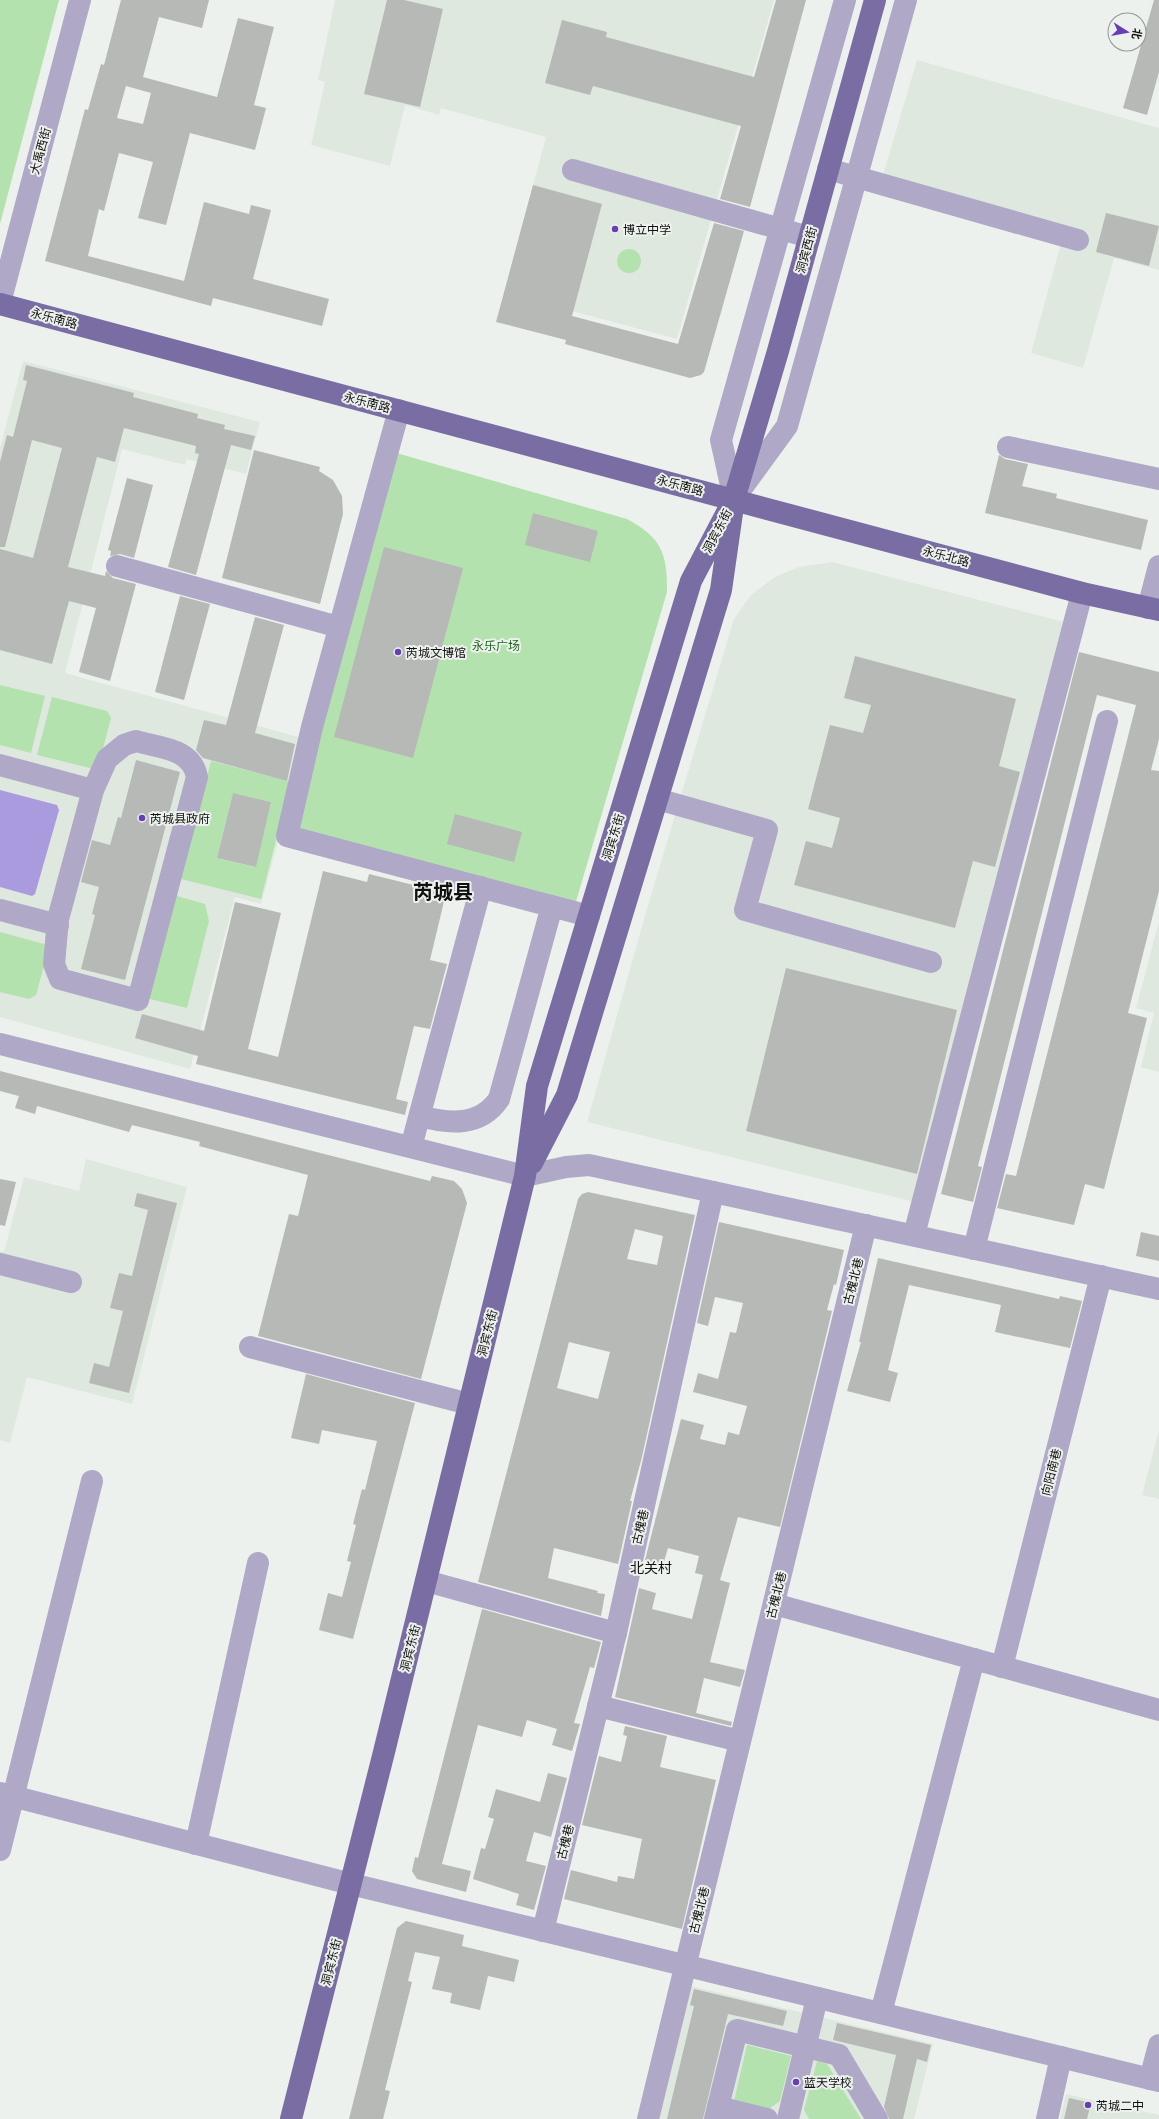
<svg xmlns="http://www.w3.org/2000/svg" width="1159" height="2119" font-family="Montserrat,'Noto Sans SC',sans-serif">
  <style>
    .built { fill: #dee8de }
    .green { fill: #b3e2af; fill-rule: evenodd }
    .water { fill: #aa9bde }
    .building { fill: #b6b9b6; fill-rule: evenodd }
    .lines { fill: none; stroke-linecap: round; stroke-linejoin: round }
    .minor { stroke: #afa9c7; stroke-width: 22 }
    .major { stroke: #796da3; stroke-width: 22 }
    .poi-dot { fill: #663eb6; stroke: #edf1ed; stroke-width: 1.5 }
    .labels { text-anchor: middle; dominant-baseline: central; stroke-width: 4; stroke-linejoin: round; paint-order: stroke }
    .street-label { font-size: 12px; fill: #0f100f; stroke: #edf1ed }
    .poi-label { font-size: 12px; fill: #0f100f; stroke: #edf1ed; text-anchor: start }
    .park-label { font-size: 12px; fill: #1d651c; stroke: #edf1ed }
    .quarter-label { font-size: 14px; fill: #0f100f; stroke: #edf1ed }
    .town-label { font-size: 20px; font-weight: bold; fill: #0f100f; stroke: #edf1ed }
  </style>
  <rect width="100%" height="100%" fill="#edf1ed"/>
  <g class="built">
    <path d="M335,0H774L677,339L504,293L546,137L441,108L439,115L405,105L390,166L311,145L325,82L318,80Z"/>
    <path d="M917,60L1159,128V270L1114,258L1083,368L1031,353L1061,243L878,192Z"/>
    <path d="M23,361L260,422L246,474L187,459L185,465L122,449L65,673L306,739L261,904L235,897L190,1069L0,1017V448Z"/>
    <path d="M832,562L1064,622L915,1202L587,1122L646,912L734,619L751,595L775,577L799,567Z"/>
    <path d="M1159,921V1072L1141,1067L1154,1013L1136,1008Z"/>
    <path d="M86,1159L187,1187L132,1404L27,1377L10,1443L0,1440V1251L4,1252L24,1177L79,1191Z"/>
    <path d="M1159,1430V1499L1142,1495Z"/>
    <path d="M691,1986L933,2044L914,2119H659Z"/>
    <path d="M1066,2094L1159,2115V2119H1060Z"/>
  </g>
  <g class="green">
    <path d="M0,0H59L0,224Z"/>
    <circle cx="629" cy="261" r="12"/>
    <path d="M393,452L627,519C662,538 667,553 667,592L575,905L293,832Z"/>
    <path d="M0,685L45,696L31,753L0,745Z"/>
    <path d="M52,697L107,711L111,718L99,764L94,769L37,755Z"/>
    <path d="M211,761L291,782L261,899L181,879ZM233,793L271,802L255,867L217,858Z"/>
    <path d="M177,896L205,904L209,921L187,1008L150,999L147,994L173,897Z"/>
    <path d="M0,932L44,944L48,951L36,995L29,999L0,992Z"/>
    <path d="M747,2045L791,2056L780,2101L769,2109L734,2101Z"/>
    <path d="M817,2061L827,2064L861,2119H809L804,2110Z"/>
  </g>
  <path class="water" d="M0,790L57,805L59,810L35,894L32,896L0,887Z"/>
  <g class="building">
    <path d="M121,0H209L202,28L159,17L143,77L217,97L238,18L274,27L254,105L266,108L255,150L190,133L166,225L138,218L153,162L119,153L104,211L99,209L88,256L184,281L204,202L249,214L251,205L271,210L253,279L329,299L322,326L213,298L211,306L45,261L85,109L88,110L101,64L104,65ZM126,86L151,93L143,124L117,118Z"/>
    <path d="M387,0H404L443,9L420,107L364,94Z"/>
    <path d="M776,0H806L750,207L720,199L741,126L593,86L590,95L545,83L562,20L607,32L606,37L754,77Z"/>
    <path d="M1154,0H1159V72L1147,115L1123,108Z"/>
    <path d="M533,185L602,204L572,316L678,344L714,223L744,231L704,372L701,375L690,378L565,344L566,340L496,322Z"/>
    <path d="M1106,213L1159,226L1149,266L1096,252Z"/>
    <path d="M26,365L134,393L133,397L198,414L197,418L225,425L224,429L255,436L251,450L231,445L196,575L168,567L199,454L195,453L196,446L124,428L115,462L97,457L68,567L105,576L106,571L113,578L136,584L110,681L79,672L96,608L69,601L52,664L0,650V549L33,558L62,448L32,440L5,547H0V462L7,435L13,437L27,381L23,380Z"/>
    <path d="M254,450L320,467L319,471L333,480L342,496L343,514L320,604L222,578Z"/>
    <path d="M999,455L1005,459L1028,464L1022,486L1057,494L1056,498L1148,520L1141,550L985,513Z"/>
    <path d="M127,478L153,485L134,558L120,554L110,556L111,551L108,550Z"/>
    <path d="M533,513L598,531L590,562L525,545Z"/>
    <path d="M384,547L463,568L413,758L334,737Z"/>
    <path d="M180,596L210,604L184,700L155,692Z"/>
    <path d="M255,617L284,625L255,733L295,744L287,781L203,758L196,750L204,720L226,725Z"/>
    <path d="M1079,652L1159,672V739L1151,770L1159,771V891L1128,1013L1147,1018L1104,1189L1085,1184L1074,1225L997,1208L1006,1174L1016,1176L1136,705L1097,695L978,1166L982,1167L973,1202L941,1194Z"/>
    <path d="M855,656L1016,699L999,766L1020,772L995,867L973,861L955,928L794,885L806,841L832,848L840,818L808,809L830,725L863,733L871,705L844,698Z"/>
    <path d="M136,760L180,772L125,980L81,969L95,915L92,914L99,887L81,882L92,840L110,845L118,817L121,818Z"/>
    <path d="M233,793L271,802L256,867L217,858Z"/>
    <path d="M455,814L522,832L514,862L447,844Z"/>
    <path d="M323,871L367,882L369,874L446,893L430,960L447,964L430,1029L414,1026L396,1099L408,1102L405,1115L196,1064L198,1056L135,1038L142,1014L204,1031L235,902L281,913L248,1049L278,1057Z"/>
    <path d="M786,968L957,1010L917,1174L746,1131Z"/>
    <path d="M0,1071L430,1181L432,1176L454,1181L462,1189L467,1203L421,1379L258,1336L289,1214L298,1216L308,1175L199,1146L200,1142L132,1125L129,1132L37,1106L35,1114L15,1108L19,1096L0,1091Z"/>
    <path d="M0,1179L16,1182L5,1226L0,1225Z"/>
    <path d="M588,1192L695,1215L642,1457L630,1501H632L618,1564L554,1548L548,1578L598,1591L597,1593L605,1594L601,1616L478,1582L578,1199L582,1194ZM635,1229L663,1236L657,1265L627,1259ZM569,1342L610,1352L598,1399L557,1388Z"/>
    <path d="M137,1193L177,1203L129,1393L89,1383L94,1363L109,1367L123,1311L110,1308L119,1273L132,1276L148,1210L134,1206Z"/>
    <path d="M719,1222L844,1250L836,1285L834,1284L827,1310L832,1311L780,1527L738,1517L720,1580L730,1583L710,1662L745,1670L740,1687L704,1678L696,1713L732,1722L731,1726L615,1697L639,1588L656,1593L652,1609L692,1619L703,1575L695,1573L699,1556L668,1548L663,1565L645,1560L681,1419L704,1425L700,1439L725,1445L728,1432L739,1435L747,1406L693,1392L698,1373L718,1379L730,1332L736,1333L743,1303L715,1297L708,1326L697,1323Z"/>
    <path d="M1141,1232L1159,1236V1261L1136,1256Z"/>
    <path d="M878,1258L1059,1299L1060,1296L1082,1301L1070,1348L995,1332L1001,1305L909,1285L888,1370L898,1373L890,1402L847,1391L861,1342H859Z"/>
    <path d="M306,1374L415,1403L353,1639L319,1630L328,1593L342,1597L351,1562L347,1561L356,1525L353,1524L362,1489L365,1490L377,1441L322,1430L319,1444L291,1438Z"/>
    <path d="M482,1609L601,1642L594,1668L590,1667L574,1723L580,1724L572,1751L552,1745L557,1729L527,1720L522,1737L478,1725L442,1864L471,1871L466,1892L417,1879L412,1871L415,1857L418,1858Z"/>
    <path d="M625,1726L667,1736L660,1767L716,1780L682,1929L564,1899L571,1870L617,1882L618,1876L634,1879L642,1839L582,1825L599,1756L621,1762L627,1736L623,1735Z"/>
    <path d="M548,1773L567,1778L551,1837L534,1832L526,1861L546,1866L534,1910L516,1905L519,1894L473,1879L481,1848L485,1849L494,1819L488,1817L496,1789L540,1802Z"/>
    <path d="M406,1921L464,1935L462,1946L519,1960L514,1982L488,1976L480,2010L450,2003L452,1993L432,1989L440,1957L415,1952L408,1981L412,1982L385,2090L390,2091L383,2119H349L397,1928Z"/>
    <path d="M694,1989L787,2011L783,2026L728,2014L703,2119H667L694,2006L690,2005Z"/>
    <path d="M837,2023L931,2045L927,2062L917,2059L903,2119H889L884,2107L896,2055L833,2040Z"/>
    <path d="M1069,2098L1091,2103L1087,2119H1064Z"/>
  </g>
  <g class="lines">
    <g class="minor">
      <path d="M828,169L1078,240"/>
      <path d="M573,170L809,237"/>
      <path d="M0,303L80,0"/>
      <path d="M399,410L312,727L287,836L589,916"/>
      <path d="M1008,447L1159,479"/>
      <path d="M736,496L787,426L906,0"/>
      <path d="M734,499L721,440L845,0"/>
      <path d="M117,566L339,627"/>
      <path d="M1148,608L1159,566"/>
      <path d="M136,741C160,748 192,748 197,777L138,1000L60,979L54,964L58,919L93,790L107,759L124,745Z"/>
      <path d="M0,765L93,790"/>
      <path d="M657,799L767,830L745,910L931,962"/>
      <path d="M0,910L58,925"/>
      <path d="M0,1044L525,1176L566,1167L589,1165L1159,1289"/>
      <path d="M420,1116C449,1124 480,1127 499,1099L552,906"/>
      <path d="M411,1147L481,887"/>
      <path d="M914,1235L1082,593"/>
      <path d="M974,1249L1107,721"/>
      <path d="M0,1264L71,1282"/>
      <path d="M250,1347L469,1404"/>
      <path d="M426,1581L616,1633"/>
      <path d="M774,1604L1159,1710"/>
      <path d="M1002,1667L1101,1276"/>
      <path d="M598,1706L740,1741"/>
      <path d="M0,1793L351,1884L1159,2081"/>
      <path d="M196,1844L258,1563"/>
      <path d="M0,1850L92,1481"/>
      <path d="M543,1931L616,1633L713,1192"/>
      <path d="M881,2013L974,1659"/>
      <path d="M1150,2079L1159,2045"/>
      <path d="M718,2107L767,2119"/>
      <path d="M648,2119L866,1225"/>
      <path d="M715,2119L737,2030L839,2055L877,2119"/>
      <path d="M788,2119L817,1998"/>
      <path d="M1047,2119L1061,2057"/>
    </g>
    <g class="major">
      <path d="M0,304L1082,593L1159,610"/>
      <path d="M532,1163L567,1095L721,590L734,499L778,351L875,0"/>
      <path d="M291,2119L384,1752L525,1176L537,1086L691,581L734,499"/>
    </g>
  </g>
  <g class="poi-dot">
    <circle cx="615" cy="229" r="4"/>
    <circle cx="398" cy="652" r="4"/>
    <circle cx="142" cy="818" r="4"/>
    <circle cx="796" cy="2082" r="4"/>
    <circle cx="1088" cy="2105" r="4"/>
  </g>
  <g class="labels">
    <g class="street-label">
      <text transform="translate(40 151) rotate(-75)">大禹西街</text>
      <text transform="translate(806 250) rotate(-75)">洞宾西街</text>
      <text transform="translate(54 318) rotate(15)">永乐南路</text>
      <text transform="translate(367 402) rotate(15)">永乐南路</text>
      <text transform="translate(680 485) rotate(15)">永乐南路</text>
      <text transform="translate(717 531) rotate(-62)">洞宾东街</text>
      <text transform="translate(946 556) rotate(15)">永乐北路</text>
      <text transform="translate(613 837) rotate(-73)">洞宾东街</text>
      <text transform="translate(853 1281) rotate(-76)">古槐北巷</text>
      <text transform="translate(487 1333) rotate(-76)">洞宾东街</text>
      <text transform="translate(1051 1472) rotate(-76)">向阳南巷</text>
      <text transform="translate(640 1527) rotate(-77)">古槐巷</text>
      <text transform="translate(776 1595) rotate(-76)">古槐北巷</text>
      <text transform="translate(410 1648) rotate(-76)">洞宾东街</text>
      <text transform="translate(565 1842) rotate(-76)">古槐巷</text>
      <text transform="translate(699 1910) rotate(-76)">古槐北巷</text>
      <text transform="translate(331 1962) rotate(-76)">洞宾东街</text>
    </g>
    <g class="poi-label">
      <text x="623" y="229">博立中学</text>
      <text x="406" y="652">芮城文博馆</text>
      <text x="150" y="818">芮城县政府</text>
      <text x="804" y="2082">蓝天学校</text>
      <text x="1096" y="2105">芮城二中</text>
    </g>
    <g class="park-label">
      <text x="496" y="645">永乐广场</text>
    </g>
    <g class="quarter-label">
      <text x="651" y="1568">北关村</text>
    </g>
    <g class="town-label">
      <text x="443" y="892">芮城县</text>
    </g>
  </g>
  <g transform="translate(1127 32) rotate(101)"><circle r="19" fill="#edf1ed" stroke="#949794"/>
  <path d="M0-3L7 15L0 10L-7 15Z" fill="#663eb6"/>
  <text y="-6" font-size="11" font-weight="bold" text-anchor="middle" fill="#0f100f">北</text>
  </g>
</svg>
